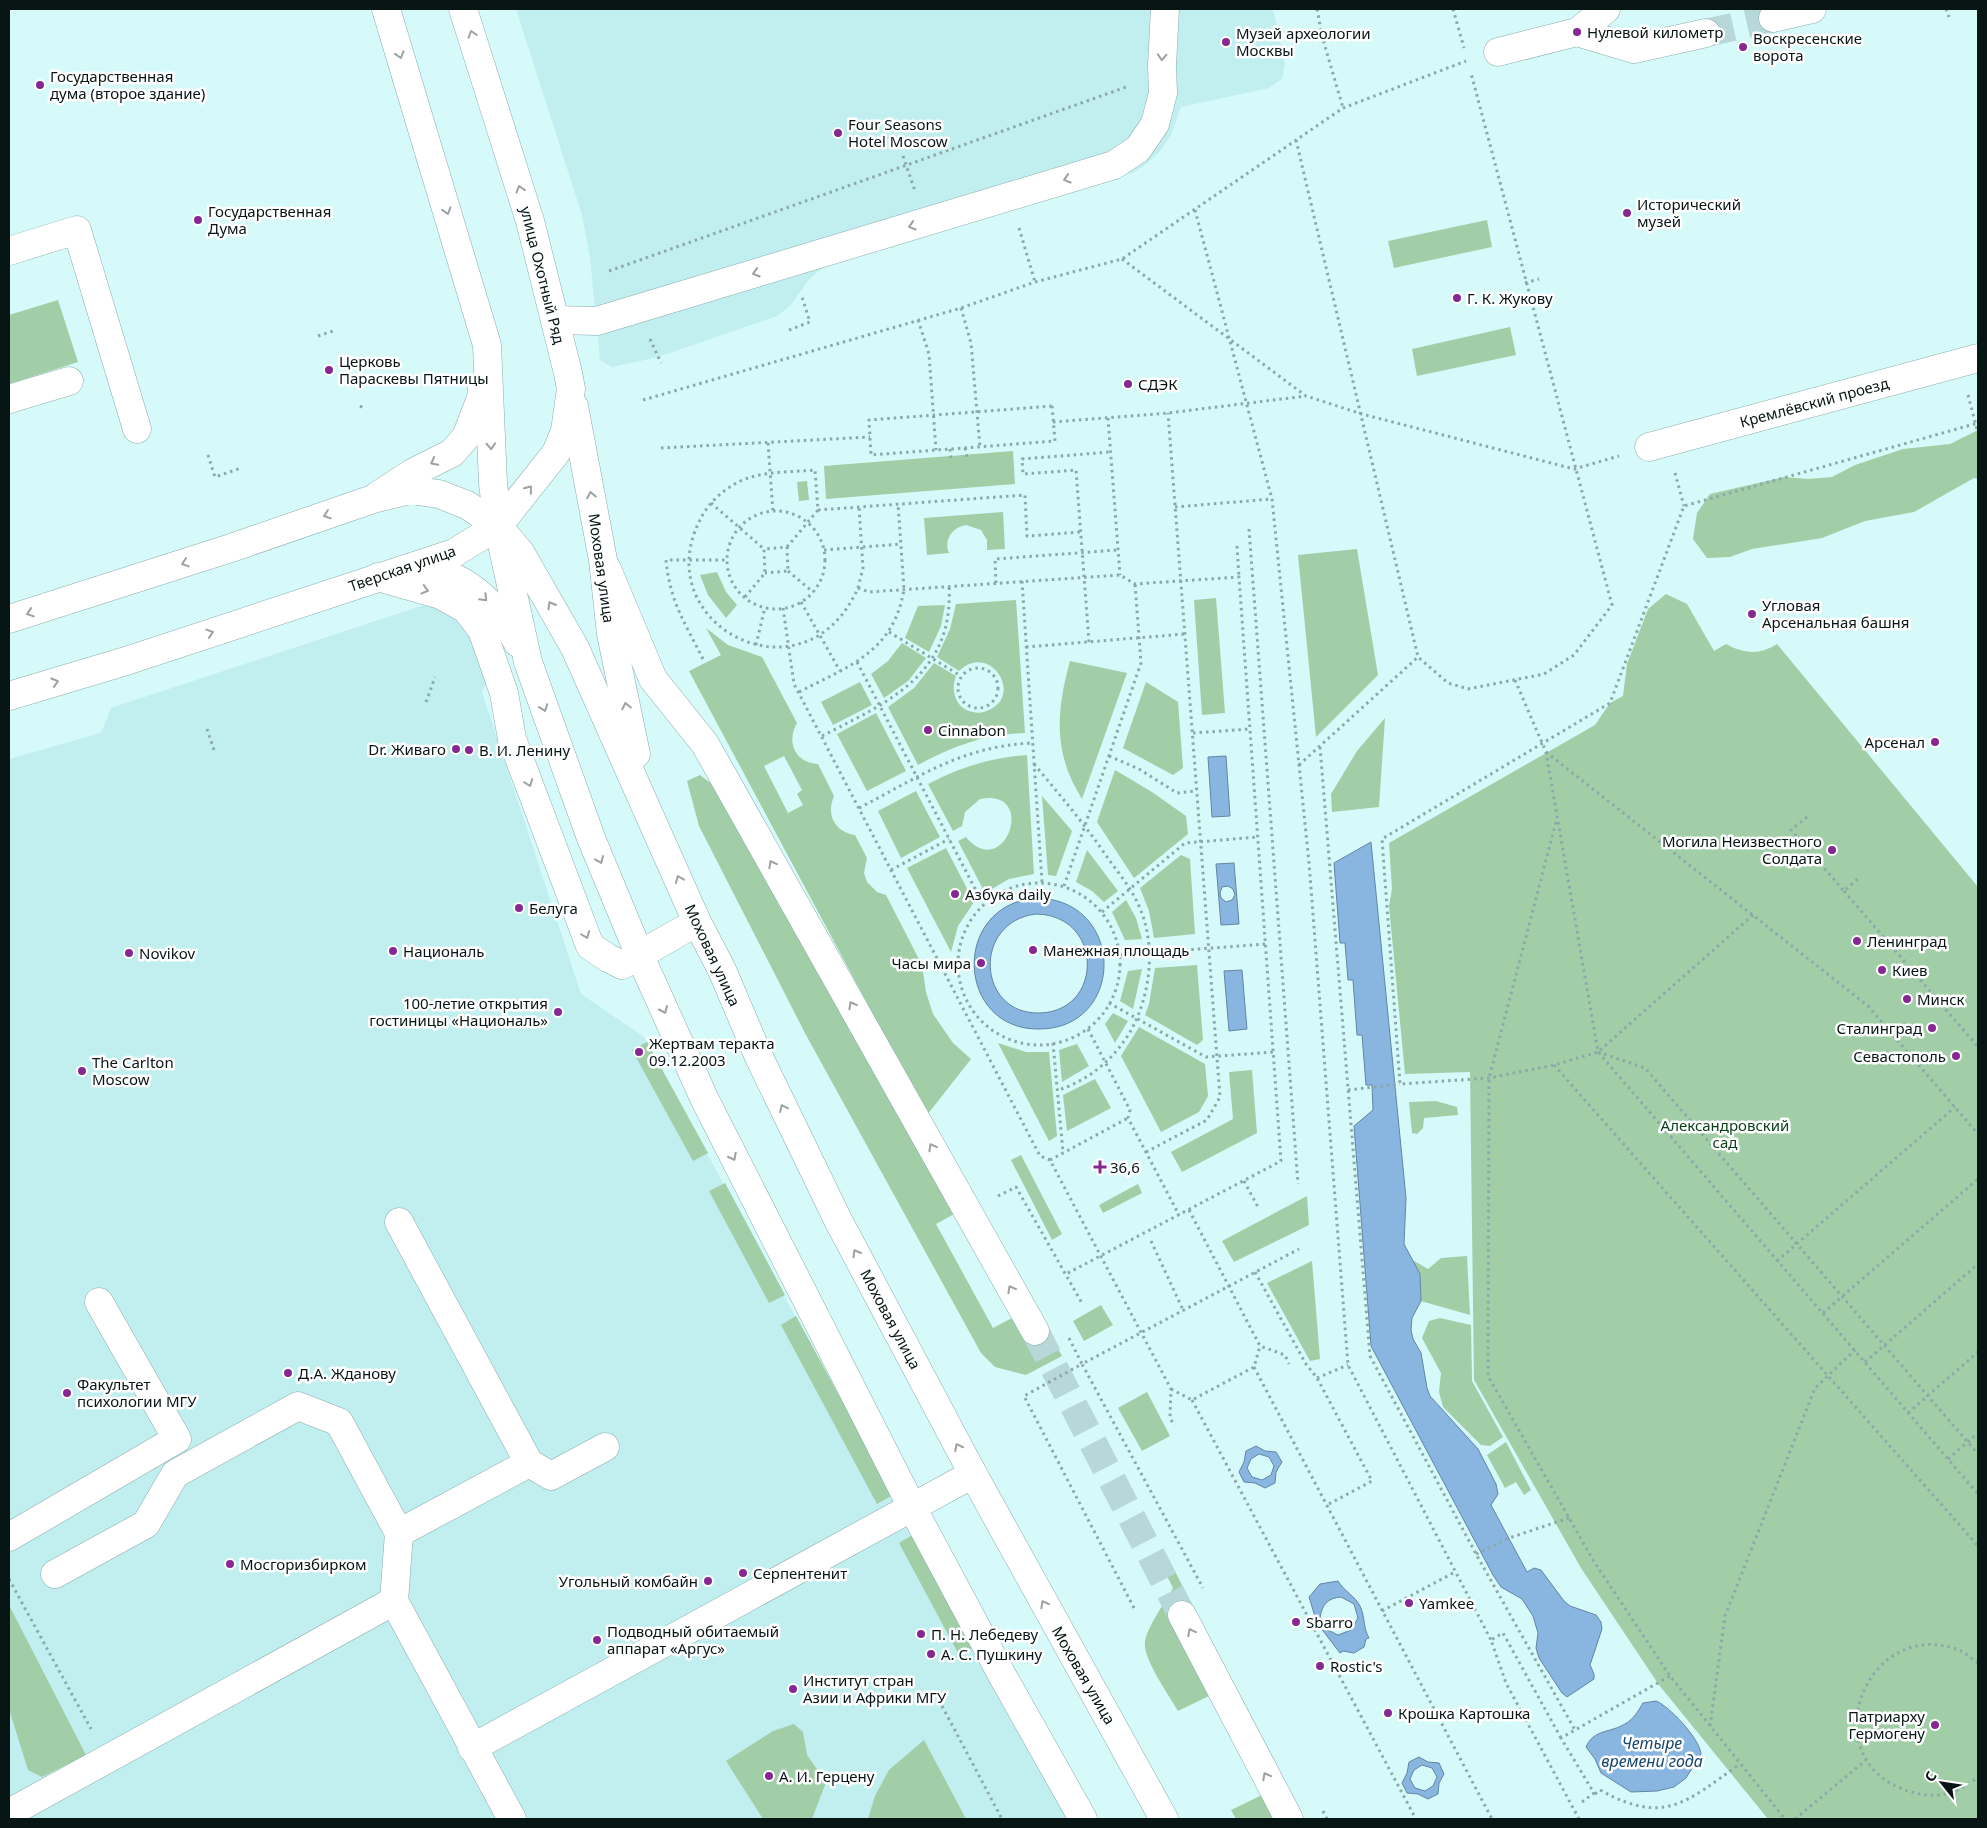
<svg xmlns="http://www.w3.org/2000/svg" width="1987" height="1828" font-family="'Noto Sans',sans-serif">
  <style>
    .built { fill: #c1eeef }
    .green { fill: #a1cea6; fill-rule: evenodd }
    .water { fill: #89b6e0; stroke: #6286a3; fill-rule: evenodd }
    .lines { fill: none; stroke-linecap: round; stroke-linejoin: round }
    .minor-tunnel { stroke: #b7d7d8; stroke-width: 28; stroke-dasharray: 28 14; stroke-linecap: butt }
    .minor-casing { stroke: #8bacad; stroke-width: 29 }
    .major-casing { stroke: #8bacad; stroke-width: 29 }
    .path { stroke: #8da8a8; stroke-width: 3; stroke-dasharray: 2.5 4; stroke-linecap: butt }
    .minor { stroke: #fff; stroke-width: 28 }
    .major { stroke: #fff; stroke-width: 28 }
    .oneway { stroke: #9ca1a1 }
    .poi-dot { fill: #862893; stroke: #fff; stroke-width: 2 }
    .labels { text-anchor: middle; dominant-baseline: central; stroke-width: 5; stroke-linejoin: round; paint-order: stroke }
    .poi-label { font-size: 15px; fill: #081515; stroke: #fff; text-anchor: start }
    .street-label { font-size: 15px; fill: #081515; stroke: #fff }
    .park-label { font-size: 15px; fill: #0b4019; stroke: #fff }
    .water-label { font-size: 16px; font-style: italic; fill: #14456d; stroke: #fff }
  </style>
  <rect width="100%" height="100%" fill="#d6f9fa"/>
  <g class="built">
    <path d="M516,9H1273L1285,64L1282,79L1269,88L1181,107L1170,137L1160,151L1148,163L1134,172L824,267L809,279L791,305L777,316L658,357L612,367L600,360L590,257L582,215Z"/>
    <path d="M435,604L459,614L489,677L482,692L581,994L644,1037L974,1647L1071,1819H9V759L101,733L111,708L421,606Z"/>
  </g>
  <g class="green">
    <path d="M1487,220L1492,247L1394,268L1388,241Z"/>
    <path d="M58,300L78,362L9,384V315Z"/>
    <path d="M1510,327L1516,355L1417,376L1412,349Z"/>
    <path d="M1978,430V479L1974,478L1914,512L1865,521L1822,538L1752,549L1730,557L1707,558L1693,539L1697,513L1710,494L1784,477L1808,479L1832,477L1855,465L1903,449L1950,444Z"/>
    <path d="M1013,451L1015,484L826,499L824,466Z"/>
    <path d="M807,481L809,500L799,501L797,482Z"/>
    <path d="M1003,512L1005,549L987,550V540L981,530L966,525C951,528 944,540 949,553L927,555L924,518Z"/>
    <path d="M1357,549L1378,675L1316,737L1298,555Z"/>
    <path d="M717,572L726,592L737,605L726,618L708,595L700,575Z"/>
    <path d="M1666,594L1687,604L1714,651L1726,644C1744,654 1760,655 1777,644L1978,887V1819H1768L1659,1685L1581,1568L1474,1380L1470,1072L1405,1074L1389,906L1392,889L1389,843L1595,725L1610,703L1623,696L1627,664L1648,609Z"/>
    <path d="M1216,598L1225,713L1202,715L1194,600Z"/>
    <path d="M1016,600L1025,733C985,734 953,746 918,765L888,707L914,688L934,663L956,676C950,691 956,709 973,712C979,714 985,712 991,709C1023,692 988,642 959,671L937,657L950,629L956,604Z"/>
    <path d="M945,605L941,626L929,652L905,638L918,606Z"/>
    <path d="M706,628L728,645L762,657L797,723C786,742 795,763 818,764L834,796C826,814 834,832 855,835L867,858L864,873L867,882L877,892L886,895L922,965L926,992L933,1014L953,1043L971,1059L927,1115L689,671L721,655ZM784,756L802,790L797,794L803,805L788,813L764,766Z"/>
    <path d="M902,643L926,658L908,681L884,698L871,674L888,661Z"/>
    <path d="M1070,661L1127,673L1082,799C1053,753 1056,712 1070,661Z"/>
    <path d="M860,682L872,705L833,725L821,702Z"/>
    <path d="M1146,682L1178,702L1183,768L1173,775L1123,748Z"/>
    <path d="M876,713L906,771L867,791L837,734Z"/>
    <path d="M1385,718L1379,807L1332,812L1331,794L1357,751Z"/>
    <path d="M1027,755L1034,874L1009,879L985,893L958,841L966,837C1004,883 1039,788 980,799L965,812L962,826L953,831L928,784C961,767 990,758 1027,755Z"/>
    <path d="M1115,770L1152,792L1186,816L1188,834L1134,878L1097,822Z"/>
    <path d="M700,775L713,785L956,1213L936,1224L993,1328L1014,1317L1045,1325L1062,1356L1026,1375L995,1367L981,1353L806,1035L699,826L687,781Z"/>
    <path d="M916,791L940,837L901,858L878,811Z"/>
    <path d="M1042,796L1072,831L1056,876L1048,875Z"/>
    <path d="M946,848L974,902L958,926L951,952L907,868Z"/>
    <path d="M1087,850L1118,891L1104,902L1092,891L1076,882Z"/>
    <path d="M1181,855L1190,859L1195,934L1154,938L1149,911L1140,888Z"/>
    <path d="M1126,900L1136,918L1142,939L1125,940L1112,912Z"/>
    <path d="M1197,965L1203,1040L1197,1045L1145,1015L1149,1004L1155,968Z"/>
    <path d="M1142,969L1133,1009L1120,1001L1128,971Z"/>
    <path d="M1113,1013L1128,1021L1115,1043L1105,1024Z"/>
    <path d="M1139,1027L1205,1064L1208,1096L1199,1112L1161,1132L1121,1056Z"/>
    <path d="M647,1042L708,1153L693,1161L632,1050Z"/>
    <path d="M998,1043L1026,1052H1049L1057,1136L1049,1141Z"/>
    <path d="M1077,1044L1089,1066L1062,1082L1059,1050Z"/>
    <path d="M1252,1070L1257,1133L1182,1172L1171,1152L1233,1119L1229,1072Z"/>
    <path d="M1095,1079L1111,1108L1067,1131L1063,1095Z"/>
    <path d="M1436,1101L1457,1107L1458,1115L1424,1118L1423,1128L1417,1134L1412,1133L1409,1102Z"/>
    <path d="M1021,1155L1062,1234L1052,1240L1011,1160Z"/>
    <path d="M725,1183L785,1295L769,1303L709,1191Z"/>
    <path d="M1138,1184L1142,1193L1103,1213L1099,1205Z"/>
    <path d="M1307,1196L1309,1225L1234,1262L1222,1241Z"/>
    <path d="M1467,1256L1470,1315L1421,1301L1420,1274L1411,1259L1428,1269L1441,1258Z"/>
    <path d="M1312,1261L1320,1359L1310,1361L1267,1283Z"/>
    <path d="M1101,1305L1113,1325L1084,1341L1073,1321Z"/>
    <path d="M796,1316L893,1495L877,1504L781,1325Z"/>
    <path d="M1440,1318L1471,1325L1472,1381L1503,1437L1490,1446L1481,1445L1443,1407L1439,1392L1441,1373L1422,1338L1429,1321Z"/>
    <path d="M1147,1392L1170,1436L1142,1451L1118,1408Z"/>
    <path d="M1506,1442L1531,1490L1524,1495L1516,1482L1505,1488L1487,1455Z"/>
    <path d="M914,1534L974,1647L959,1655L899,1543Z"/>
    <path d="M1166,1554L1195,1610L1213,1694L1178,1711C1169,1695 1142,1658 1145,1641C1148,1626 1165,1602 1173,1588L1158,1558Z"/>
    <path d="M9,1605L86,1755L42,1777L28,1770L9,1709Z"/>
    <path d="M794,1724L803,1732L807,1755L826,1782L812,1819H763L726,1761L773,1731Z"/>
    <path d="M924,1740L966,1819H868L875,1796L889,1770Z"/>
    <path d="M1262,1795L1274,1819H1236L1231,1810Z"/>
  </g>
  <g class="water">
    <path d="M1226,756L1230,816L1212,817L1208,757Z"/>
    <path d="M1371,842L1406,1198L1404,1244L1420,1274L1421,1301L1412,1318L1411,1330L1413,1339L1421,1353L1427,1388L1430,1396L1478,1449L1496,1484L1498,1494L1491,1505L1527,1572L1534,1568L1541,1570L1564,1601L1570,1606L1596,1615L1601,1622L1602,1629L1590,1665L1594,1674V1679L1567,1697L1562,1693L1539,1658L1536,1648L1538,1633L1533,1616L1522,1599L1501,1587L1493,1575L1371,1346L1354,1126L1373,1110L1372,1085H1366L1362,1035H1357L1353,980H1348L1345,943H1340L1334,863Z"/>
    <path d="M1234,863L1239,924L1221,925L1216,864ZM1222,887L1228,886L1233,889L1235,895L1232,900L1226,902L1221,898L1220,893Z"/>
    <path d="M1036,898C1126,899 1126,1028 1040,1029C956,1031 950,905 1036,898ZM1036,914C1104,915 1104,1012 1039,1013C977,1014 972,922 1036,914Z"/>
    <path d="M1242,970L1247,1029L1229,1031L1224,971Z"/>
    <path d="M1256,1446L1265,1451L1276,1452L1282,1462L1276,1472L1275,1483L1265,1488L1255,1483L1244,1482L1239,1472L1244,1462L1246,1451ZM1259,1454L1269,1457L1274,1466L1271,1475L1262,1480L1252,1477L1247,1468L1251,1459Z"/>
    <path d="M1338,1581C1344,1591 1355,1596 1360,1606C1365,1616 1363,1628 1369,1638L1366,1639L1364,1647L1354,1653L1343,1651L1340,1653L1317,1623L1309,1597L1320,1584ZM1341,1597L1354,1604L1358,1618L1351,1630L1338,1635L1324,1628L1320,1618C1322,1605 1327,1598 1341,1597Z"/>
    <path d="M1656,1701C1669,1706 1700,1739 1701,1754L1686,1778L1674,1787L1657,1791L1631,1792L1601,1773L1595,1759L1586,1747C1594,1729 1610,1733 1625,1724C1634,1719 1638,1711 1643,1703Z"/>
    <path d="M1419,1757L1428,1762L1439,1763L1444,1774L1439,1783L1438,1794L1428,1799L1418,1794L1407,1793L1402,1783L1407,1773L1409,1762ZM1422,1765L1432,1768L1437,1777L1433,1786L1425,1791L1415,1788L1410,1779L1414,1770Z"/>
  </g>
  <g class="lines">
    <g class="minor-tunnel">
      <path d="M1706,33L1773,18"/>
      <path d="M1035,1331L1182,1615"/>
    </g>
    <defs>
      <g id="minor">
        <path d="M386,9L487,345L493,483L498,526L528,662L591,838L640,956L704,1098L913,1509L1002,1675L1083,1819"/>
        <path d="M1773,18L1812,9"/>
        <path d="M1577,32L1634,49L1706,33"/>
        <path d="M1498,52L1577,32L1606,9"/>
        <path d="M9,251L77,230L137,429"/>
        <path d="M555,320L597,321L1114,165L1138,149L1155,124L1163,93L1162,65L1165,9"/>
        <path d="M9,399L69,381"/>
        <path d="M1649,447L1978,358"/>
        <path d="M377,496L412,473L452,453L466,437L481,398L482,388"/>
        <path d="M408,568C422,570 438,571 450,576C481,589 502,614 518,643"/>
        <path d="M607,569L653,679L705,744L1035,1331"/>
        <path d="M378,577L441,595L466,609L482,630L504,693L512,739L590,946L608,958L622,965L697,922"/>
        <path d="M399,1222L529,1463"/>
        <path d="M399,1533L529,1463L551,1476L605,1447"/>
        <path d="M9,1537L177,1439L99,1302"/>
        <path d="M55,1574L146,1524L175,1474L298,1406L339,1422L399,1533L394,1601L512,1819"/>
        <path d="M1182,1615L1289,1819"/>
        <path d="M472,1748L973,1474"/>
        <path d="M13,1819L11,1812L394,1601"/>
      </g>
      <g id="major">
        <path d="M574,406L603,560L611,634L636,754"/>
        <path d="M9,619L231,548L373,499L410,490L439,494L467,505L498,526L520,552L575,648L697,922L722,970L759,1057L838,1220L973,1474L1164,1819"/>
        <path d="M9,696L126,661L454,553L498,526L556,453L565,431L571,389L568,373L530,221L463,9"/>
      </g>
    </defs>
    <use href="#minor" class="minor-casing"/>
    <use href="#major" class="major-casing"/>
    <g class="path">
      <path d="M1317,9L1322,36L1343,108"/>
      <path d="M1453,9L1464,48"/>
      <path d="M1946,9L1949,17"/>
      <path d="M1296,140L1418,657L1448,683L1468,689L1544,674L1574,655L1612,605L1471,73"/>
      <path d="M903,156L915,191"/>
      <path d="M1195,210L1272,499L1309,863L1348,1365L1491,1640"/>
      <path d="M1019,228L1035,282"/>
      <path d="M1122,259L1306,396L1362,414L1574,469L1619,456"/>
      <path d="M609,271L1129,86"/>
      <path d="M1525,283L1539,279"/>
      <path d="M961,308L971,343L980,447"/>
      <path d="M918,320L929,354L936,450"/>
      <path d="M789,330L810,322L801,294"/>
      <path d="M318,336L336,330"/>
      <path d="M650,339L661,363"/>
      <path d="M1968,395L1978,433"/>
      <path d="M643,400L961,308L1035,282L1122,259L1343,108L1466,61"/>
      <path d="M360,406L365,409"/>
      <path d="M1052,406L1055,441L871,455L869,420Z"/>
      <path d="M1108,418L1120,575"/>
      <path d="M1053,422L1168,413L1306,396"/>
      <path d="M768,443L773,512"/>
      <path d="M661,448L870,437"/>
      <path d="M965,448L967,457"/>
      <path d="M950,449L951,458"/>
      <path d="M208,455L215,477L241,468"/>
      <path d="M1675,473L1684,506"/>
      <path d="M711,503L764,549"/>
      <path d="M1175,507L1272,499"/>
      <path d="M818,510L1025,495L1027,536L1080,532"/>
      <circle cx="776" cy="560" r="49"/>
      <path d="M1249,529L1298,1184"/>
      <path d="M1237,546L1239,577"/>
      <path d="M787,547L818,510L815,470C794,472 769,471 748,478C726,486 708,502 699,522C648,626 805,707 858,588L869,592L1120,575L1135,584L1239,577L1281,1161L1066,1274"/>
      <path d="M824,550L901,544"/>
      <path d="M788,571L813,592"/>
      <path d="M1022,581L1042,882"/>
      <path d="M996,583L995,559L1118,550"/>
      <path d="M858,588L863,568L859,507"/>
      <path d="M745,597L765,573L764,549L787,547L788,571L765,573"/>
      <path d="M801,602L840,671"/>
      <path d="M783,608L794,684L1040,1156L1050,1160L1171,1389L1170,1417L1174,1426"/>
      <path d="M889,632L961,676"/>
      <path d="M1089,642L1076,470L1023,474L1022,459L1110,452"/>
      <path d="M756,645L765,607"/>
      <path d="M1026,647L1185,634"/>
      <path d="M703,659C685,623 670,602 666,560H728"/>
      <path d="M857,662L983,904"/>
      <circle cx="978" cy="688" r="20"/>
      <path d="M1515,680L1546,752L1598,1052L1978,1494"/>
      <path d="M799,692C849,666 894,652 904,589L898,504"/>
      <path d="M426,702L435,677"/>
      <path d="M207,729L215,753"/>
      <path d="M1193,733L1250,729"/>
      <path d="M822,736C888,702 954,675 949,586"/>
      <path d="M1320,747L1370,1356L1476,1554L1575,1730"/>
      <path d="M1546,752L1868,1006L1978,1134"/>
      <path d="M1109,756L1139,769L1177,793L1196,791"/>
      <path d="M1034,764C1059,794 1083,822 1105,854C1116,870 1130,886 1138,904C1157,944 1151,995 1130,1032C1114,1059 1088,1081 1058,1090"/>
      <path d="M1299,765L1418,657"/>
      <path d="M859,808C919,777 962,746 1033,743"/>
      <path d="M1807,817L1791,830L1844,891L1860,877"/>
      <path d="M1556,822L1489,1078L1488,1376L1593,1560L1670,1676L1785,1819"/>
      <path d="M891,870L949,839"/>
      <circle cx="1039" cy="964" r="81"/>
      <path d="M1064,886L1141,663L1135,584"/>
      <path d="M1844,891L1978,1047"/>
      <path d="M1102,912L1185,843L1258,837"/>
      <path d="M1753,915L1598,1052L1554,1065L1489,1078L1400,1084L1382,839L1610,703L1684,506L1978,423"/>
      <path d="M1120,955L1265,944"/>
      <path d="M1109,1003L1206,1057L1273,1052"/>
      <path d="M1088,1029L1130,1110L1128,1118L1179,1215"/>
      <path d="M1053,1043L1063,1152"/>
      <path d="M1598,1052L1645,1068L1978,1454"/>
      <path d="M1554,1065L1978,1546"/>
      <path d="M1348,1090L1400,1084"/>
      <path d="M1146,1152L1207,1120L1220,1097L1168,413"/>
      <path d="M1050,1160L1128,1118"/>
      <path d="M1244,1181L1259,1209"/>
      <path d="M998,1196L1016,1187L1083,1305"/>
      <path d="M1189,1210L1260,1346L1285,1355L1289,1364"/>
      <path d="M1151,1241L1183,1310"/>
      <path d="M1777,1261L1955,1107"/>
      <path d="M1255,1272L1306,1364L1317,1378L1372,1481L1327,1505"/>
      <path d="M1823,1313L1978,1179"/>
      <path d="M1069,1338L1082,1364L1299,1249"/>
      <path d="M1865,1362L1978,1264"/>
      <path d="M1254,1367L1492,1819"/>
      <path d="M1317,1378L1348,1365"/>
      <path d="M1171,1389L1192,1400L1254,1367L1260,1346"/>
      <path d="M1192,1400L1416,1819"/>
      <path d="M1908,1413L1978,1352"/>
      <path d="M1948,1459L1978,1433"/>
      <path d="M1476,1554L1509,1538L1569,1518"/>
      <path d="M9,1579L91,1729"/>
      <path d="M1134,1608L1024,1396L1082,1364L1203,1588"/>
      <path d="M1382,1611L1455,1572"/>
      <path d="M1978,1663C1972,1659 1966,1653 1959,1650C1865,1615 1811,1760 1908,1791C1936,1800 1955,1795 1978,1777"/>
      <path d="M942,1706L1002,1819"/>
      <path d="M1710,1726L1725,1616L1815,1388L1855,1350"/>
      <path d="M1561,1738L1503,1633L1491,1640L1506,1683L1579,1819"/>
      <path d="M1595,1794L1600,1790C1665,1826 1686,1802 1740,1764"/>
      <path d="M1582,1802L1594,1793L1561,1738L1670,1676"/>
      <path d="M1323,1811L1327,1819"/>
      <path d="M1795,1819L1866,1760"/>
    </g>
    <use href="#minor" class="minor"/>
    <use href="#major" class="major"/>
  </g>
  <defs><path id="oneway-chevron" d="M-2-3.5L2.5 0L-2 3.5" fill="none" stroke-width="1.6" stroke-linecap="round" stroke-linejoin="round" transform="scale(1.25)"/></defs>
  <g class="oneway">
    <use href="#oneway-chevron" transform="translate(472 34) rotate(-108)"/>
    <use href="#oneway-chevron" transform="translate(400 55) rotate(73)"/>
    <use href="#oneway-chevron" transform="translate(1162 57) rotate(93)"/>
    <use href="#oneway-chevron" transform="translate(1067 179) rotate(163)"/>
    <use href="#oneway-chevron" transform="translate(520 189) rotate(-107)"/>
    <use href="#oneway-chevron" transform="translate(447 211) rotate(73)"/>
    <use href="#oneway-chevron" transform="translate(912 226) rotate(163)"/>
    <use href="#oneway-chevron" transform="translate(756 273) rotate(163)"/>
    <use href="#oneway-chevron" transform="translate(491 446) rotate(87)"/>
    <use href="#oneway-chevron" transform="translate(434 462) rotate(152)"/>
    <use href="#oneway-chevron" transform="translate(529 489) rotate(-52)"/>
    <use href="#oneway-chevron" transform="translate(591 495) rotate(-101)"/>
    <use href="#oneway-chevron" transform="translate(327 515) rotate(161)"/>
    <use href="#oneway-chevron" transform="translate(185 563) rotate(162)"/>
    <use href="#oneway-chevron" transform="translate(425 590) rotate(16)"/>
    <use href="#oneway-chevron" transform="translate(484 598) rotate(46)"/>
    <use href="#oneway-chevron" transform="translate(551 605) rotate(-120)"/>
    <use href="#oneway-chevron" transform="translate(30 613) rotate(162)"/>
    <use href="#oneway-chevron" transform="translate(210 633) rotate(-18)"/>
    <use href="#oneway-chevron" transform="translate(55 682) rotate(-17)"/>
    <use href="#oneway-chevron" transform="translate(626 706) rotate(-102)"/>
    <use href="#oneway-chevron" transform="translate(544 708) rotate(70)"/>
    <use href="#oneway-chevron" transform="translate(529 783) rotate(69)"/>
    <use href="#oneway-chevron" transform="translate(600 860) rotate(67)"/>
    <use href="#oneway-chevron" transform="translate(772 864) rotate(-119)"/>
    <use href="#oneway-chevron" transform="translate(679 879) rotate(-113)"/>
    <use href="#oneway-chevron" transform="translate(586 935) rotate(69)"/>
    <use href="#oneway-chevron" transform="translate(852 1005) rotate(-119)"/>
    <use href="#oneway-chevron" transform="translate(664 1010) rotate(66)"/>
    <use href="#oneway-chevron" transform="translate(783 1108) rotate(-115)"/>
    <use href="#oneway-chevron" transform="translate(932 1147) rotate(-119)"/>
    <use href="#oneway-chevron" transform="translate(733 1157) rotate(63)"/>
    <use href="#oneway-chevron" transform="translate(856 1253) rotate(-120)"/>
    <use href="#oneway-chevron" transform="translate(1011 1289) rotate(-119)"/>
    <use href="#oneway-chevron" transform="translate(958 1447) rotate(-117)"/>
    <use href="#oneway-chevron" transform="translate(1044 1604) rotate(-119)"/>
    <use href="#oneway-chevron" transform="translate(1191 1632) rotate(-118)"/>
    <use href="#oneway-chevron" transform="translate(1266 1776) rotate(-118)"/>
  </g>
  <g class="poi-dot">
    <circle cx="1577" cy="32" r="5"/>
    <circle cx="1226" cy="42" r="5"/>
    <circle cx="1743" cy="47" r="5"/>
    <circle cx="40" cy="85" r="5"/>
    <circle cx="838" cy="133" r="5"/>
    <circle cx="1627" cy="213" r="5"/>
    <circle cx="198" cy="220" r="5"/>
    <circle cx="1457" cy="298" r="5"/>
    <circle cx="329" cy="370" r="5"/>
    <circle cx="1128" cy="384" r="5"/>
    <circle cx="1752" cy="614" r="5"/>
    <circle cx="928" cy="730" r="5"/>
    <circle cx="1935" cy="742" r="5"/>
    <circle cx="456" cy="749" r="5"/>
    <circle cx="469" cy="750" r="5"/>
    <circle cx="1832" cy="850" r="5"/>
    <circle cx="955" cy="894" r="5"/>
    <circle cx="519" cy="908" r="5"/>
    <circle cx="1857" cy="941" r="5"/>
    <circle cx="1033" cy="950" r="5"/>
    <circle cx="393" cy="951" r="5"/>
    <circle cx="129" cy="953" r="5"/>
    <circle cx="981" cy="963" r="5"/>
    <circle cx="1882" cy="970" r="5"/>
    <circle cx="1907" cy="999" r="5"/>
    <circle cx="558" cy="1012" r="5"/>
    <circle cx="1932" cy="1028" r="5"/>
    <circle cx="639" cy="1052" r="5"/>
    <circle cx="1956" cy="1056" r="5"/>
    <circle cx="82" cy="1071" r="5"/>
    <path d="M1097.5 1159.5h5v5h5v5h-5v5h-5v-5h-5v-5h5z"/>
    <circle cx="288" cy="1373" r="5"/>
    <circle cx="67" cy="1393" r="5"/>
    <circle cx="230" cy="1564" r="5"/>
    <circle cx="743" cy="1573" r="5"/>
    <circle cx="708" cy="1581" r="5"/>
    <circle cx="1409" cy="1603" r="5"/>
    <circle cx="1296" cy="1622" r="5"/>
    <circle cx="921" cy="1634" r="5"/>
    <circle cx="597" cy="1640" r="5"/>
    <circle cx="931" cy="1654" r="5"/>
    <circle cx="1320" cy="1666" r="5"/>
    <circle cx="793" cy="1689" r="5"/>
    <circle cx="1388" cy="1713" r="5"/>
    <circle cx="1935" cy="1725" r="5"/>
    <circle cx="769" cy="1776" r="5"/>
  </g>
  <g class="labels">
    <g class="poi-label">
      <text x="1587" y="32">Нулевой километр</text>
      <text x="1236" y="33">Музей археологии<tspan x="1236" dy="17">Москвы</tspan></text>
      <text x="1753" y="38">Воскресенские<tspan x="1753" dy="17">ворота</tspan></text>
      <text x="50" y="76">Государственная<tspan x="50" dy="17">дума (второе здание)</tspan></text>
      <text x="848" y="124">Four Seasons<tspan x="848" dy="17">Hotel Moscow</tspan></text>
      <text x="1637" y="204">Исторический<tspan x="1637" dy="17">музей</tspan></text>
      <text x="208" y="211">Государственная<tspan x="208" dy="17">Дума</tspan></text>
      <text x="1467" y="298">Г. К. Жукову</text>
      <text x="339" y="361">Церковь<tspan x="339" dy="17">Параскевы Пятницы</tspan></text>
      <text x="1138" y="384">СДЭК</text>
      <text x="1762" y="605">Угловая<tspan x="1762" dy="17">Арсенальная башня</tspan></text>
      <text x="938" y="730">Cinnabon</text>
      <text x="1925" y="742" text-anchor="end">Арсенал</text>
      <text x="446" y="749" text-anchor="end">Dr. Живаго</text>
      <text x="479" y="750">В. И. Ленину</text>
      <text x="1822" y="841" text-anchor="end">Могила Неизвестного<tspan x="1822" dy="17">Солдата</tspan></text>
      <text x="965" y="894">Азбука daily</text>
      <text x="529" y="908">Белуга</text>
      <text x="1867" y="941">Ленинград</text>
      <text x="1043" y="950">Манежная площадь</text>
      <text x="403" y="951">Националь</text>
      <text x="139" y="953">Novikov</text>
      <text x="971" y="963" text-anchor="end">Часы мира</text>
      <text x="1892" y="970">Киев</text>
      <text x="1917" y="999">Минск</text>
      <text x="548" y="1003" text-anchor="end">100-летие открытия<tspan x="548" dy="17">гостиницы «Националь»</tspan></text>
      <text x="1922" y="1028" text-anchor="end">Сталинград</text>
      <text x="649" y="1043">Жертвам теракта<tspan x="649" dy="17">09.12.2003</tspan></text>
      <text x="1946" y="1056" text-anchor="end">Севастополь</text>
      <text x="92" y="1062">The Carlton<tspan x="92" dy="17">Moscow</tspan></text>
      <text x="1110" y="1167">36,6</text>
      <text x="298" y="1373">Д.А. Жданову</text>
      <text x="77" y="1384">Факультет<tspan x="77" dy="17">психологии МГУ</tspan></text>
      <text x="240" y="1564">Мосгоризбирком</text>
      <text x="753" y="1573">Серпентенит</text>
      <text x="698" y="1581" text-anchor="end">Угольный комбайн</text>
      <text x="1419" y="1603">Yamkee</text>
      <text x="1306" y="1622">Sbarro</text>
      <text x="607" y="1631">Подводный обитаемый<tspan x="607" dy="17">аппарат «Аргус»</tspan></text>
      <text x="931" y="1634">П. Н. Лебедеву</text>
      <text x="941" y="1654">А. С. Пушкину</text>
      <text x="1330" y="1666">Rostic's</text>
      <text x="803" y="1680">Институт стран<tspan x="803" dy="17">Азии и Африки МГУ</tspan></text>
      <text x="1398" y="1713">Крошка Картошка</text>
      <text x="1925" y="1716" text-anchor="end">Патриарху<tspan x="1925" dy="17">Гермогену</tspan></text>
      <text x="779" y="1776">А. И. Герцену</text>
    </g>
    <g class="street-label">
      <text transform="translate(543 275) rotate(76)">улица Охотный Ряд</text>
      <text transform="translate(1814 402) rotate(-15)">Кремлёвский проезд</text>
      <text transform="translate(402 568) rotate(-19)">Тверская улица</text>
      <text transform="translate(602 568) rotate(82)">Моховая улица</text>
      <text transform="translate(713 955) rotate(65)">Моховая улица</text>
      <text transform="translate(891 1319) rotate(62)">Моховая улица</text>
      <text transform="translate(1084 1675) rotate(60)">Моховая улица</text>
    </g>
    <g class="park-label">
      <text x="1725" y="1125">Александровский<tspan x="1725" dy="17">сад</tspan></text>
    </g>
    <g class="water-label">
      <text x="1652" y="1743">Четыре<tspan x="1652" dy="18">времени года</tspan></text>
    </g>
  </g>
  <rect width="1987" height="1828" fill="none" stroke="#081515" stroke-width="20"/>
  <g transform="translate(1942 1783) rotate(300)" stroke="#ffffff" stroke-width="4" paint-order="stroke">
  <path d="M0-4L9 19L0 12L-9 19Z" fill="#081515"/>
  <text y="-8" font-size="14" font-weight="bold" text-anchor="middle" fill="#081515">С</text>
  </g>
</svg>
